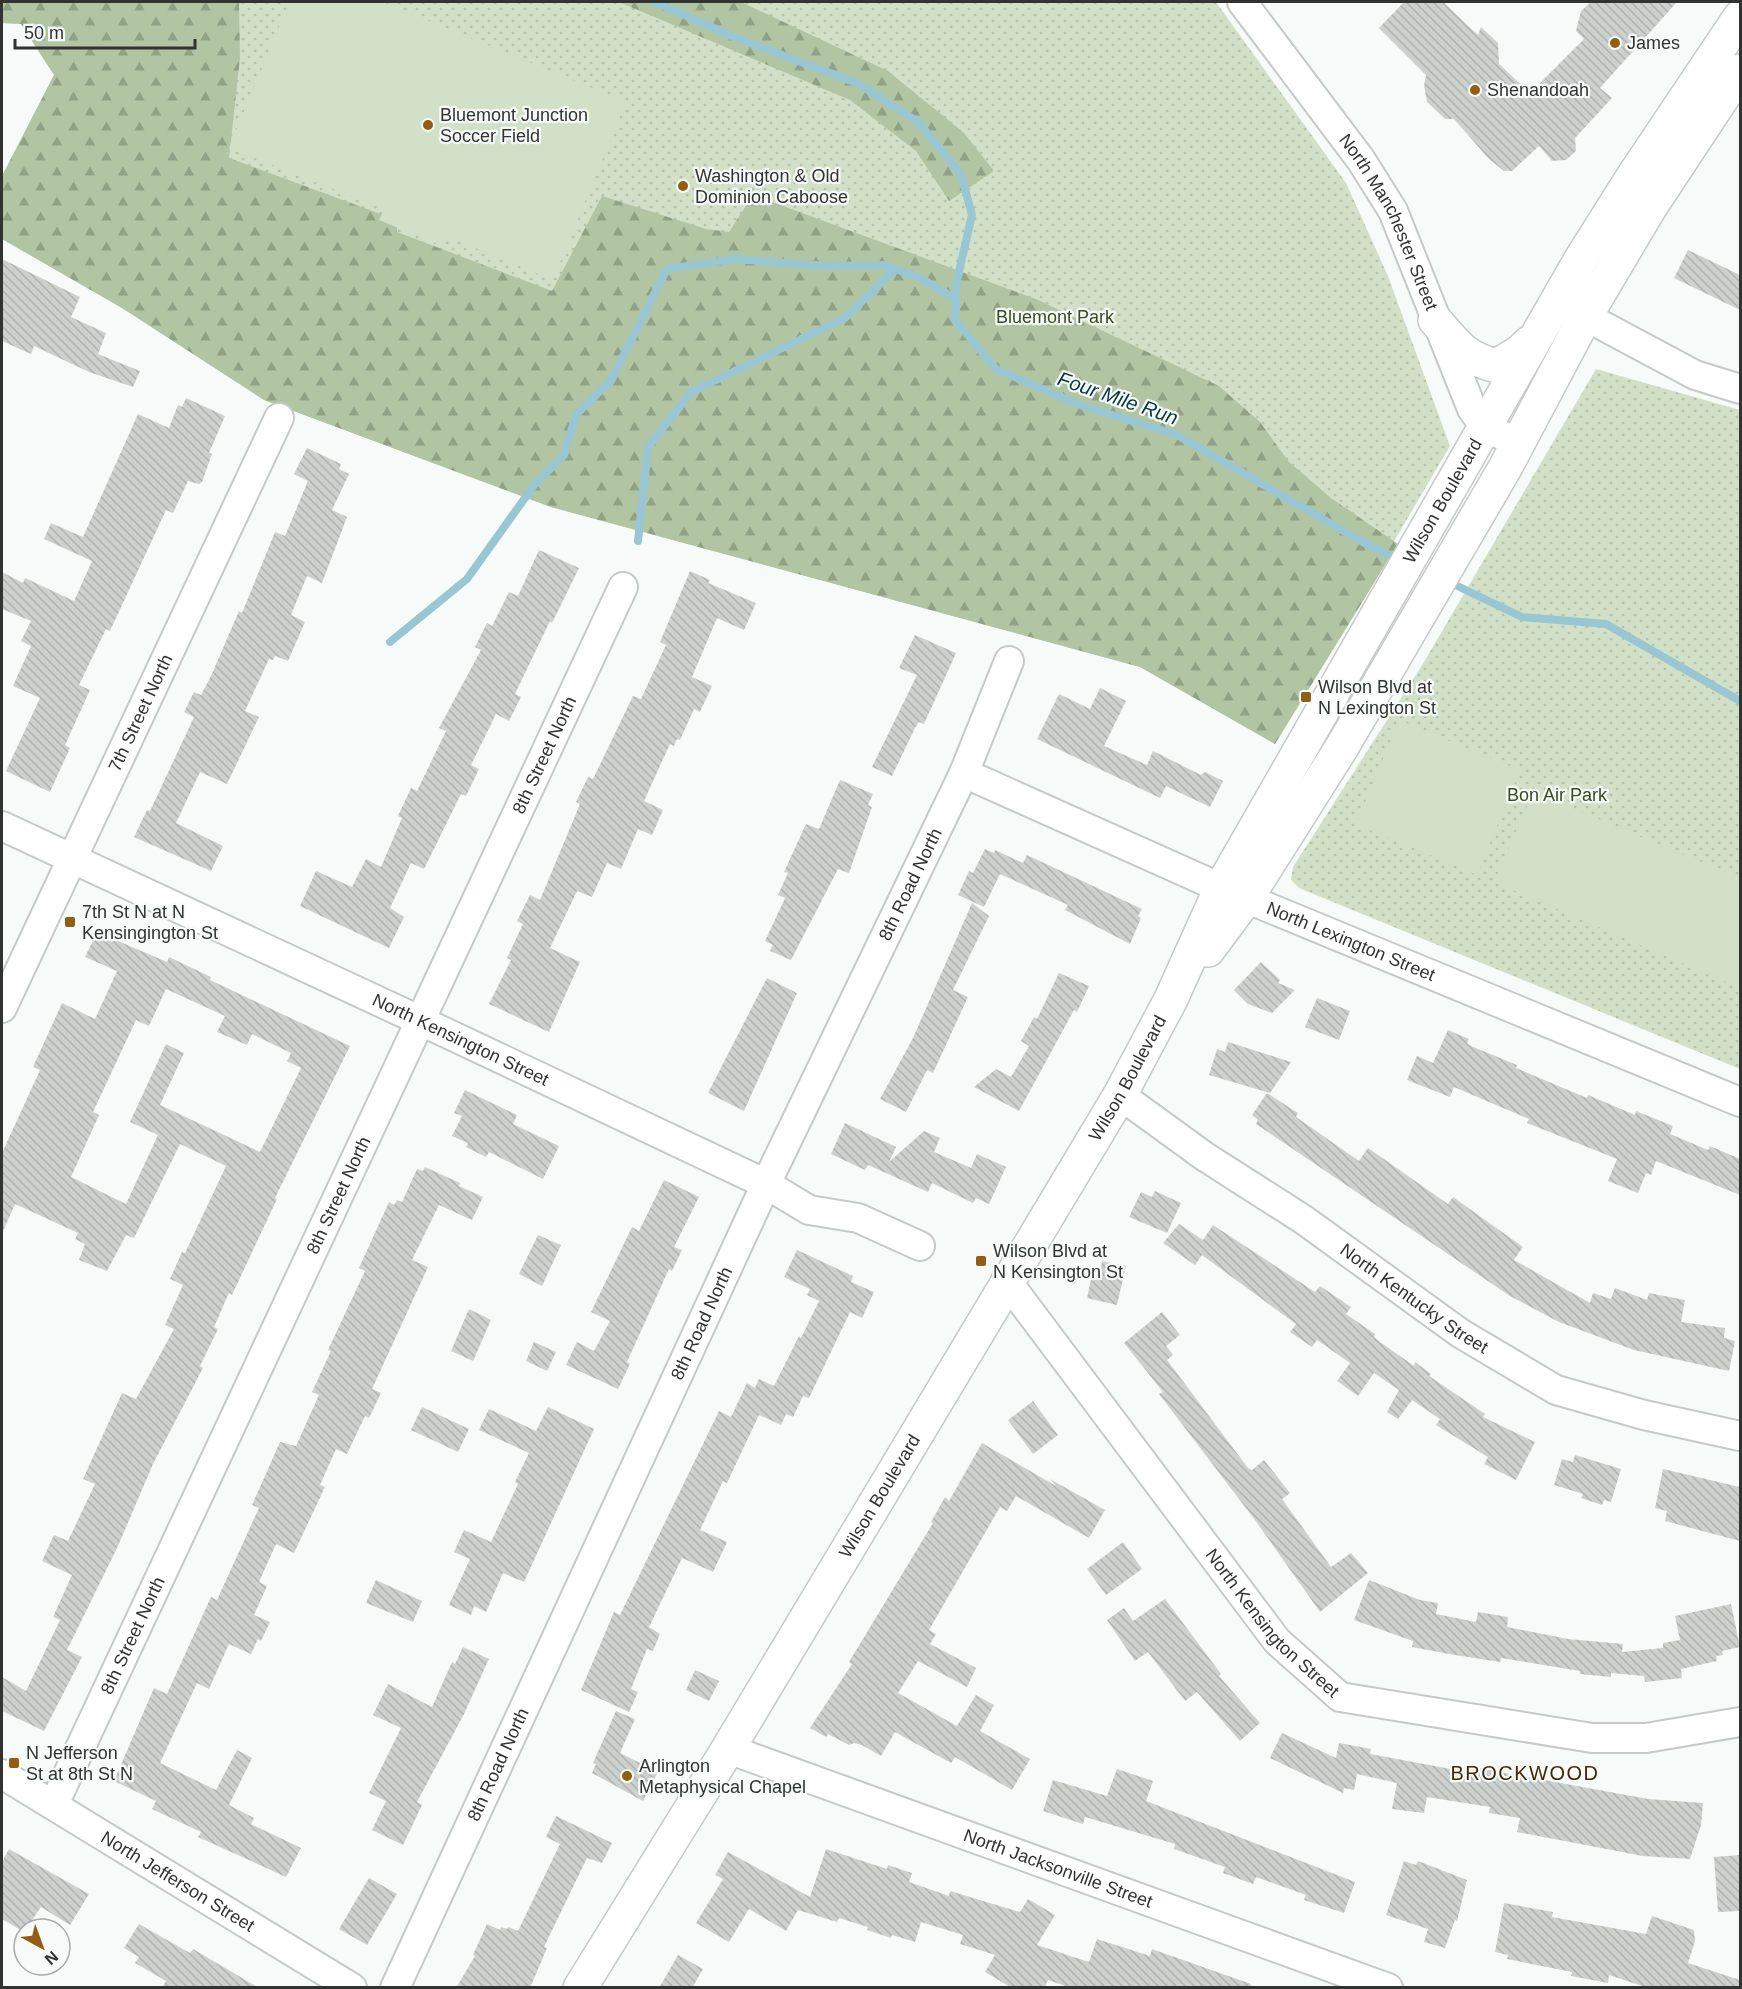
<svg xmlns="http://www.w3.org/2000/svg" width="1742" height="1989" font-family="Arial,sans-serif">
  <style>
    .grass { fill: url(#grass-dots) }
    .forest { fill: url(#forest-firs) }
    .garden { fill: #d2e0c7 }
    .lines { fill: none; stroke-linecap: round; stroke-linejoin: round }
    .stream { stroke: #98c7d3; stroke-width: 8 }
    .building { fill: url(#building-back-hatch); fill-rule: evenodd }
    .minor-casing { stroke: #c5cac8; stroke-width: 32 }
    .major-casing { stroke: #c5cac8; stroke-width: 36 }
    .minor { stroke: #fff; stroke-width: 28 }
    .major { stroke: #fff; stroke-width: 33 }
    .poi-dot { fill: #935d13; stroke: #f6fbfa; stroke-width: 2 }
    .labels { text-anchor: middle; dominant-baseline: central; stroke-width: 4.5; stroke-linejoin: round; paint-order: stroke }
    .poi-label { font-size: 18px; fill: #313332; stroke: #f6fbfa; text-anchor: start }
    .street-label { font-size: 18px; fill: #313332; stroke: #f6fbfa }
    .park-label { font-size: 18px; fill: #354d1a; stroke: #f6fbfa }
    .water-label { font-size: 20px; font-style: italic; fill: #093640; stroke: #f6fbfa }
    .neighbourhood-label { font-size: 20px; letter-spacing: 1.5px; fill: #432907; stroke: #f6fbfa }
  </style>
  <defs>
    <pattern id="grass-dots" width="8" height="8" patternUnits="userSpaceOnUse" patternTransform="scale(1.5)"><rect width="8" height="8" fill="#d2e0c7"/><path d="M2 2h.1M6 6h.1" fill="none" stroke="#b5c1ab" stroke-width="1.8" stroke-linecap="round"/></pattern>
    <pattern id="forest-firs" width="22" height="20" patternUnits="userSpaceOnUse" patternTransform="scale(1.5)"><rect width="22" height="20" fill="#b2c5a2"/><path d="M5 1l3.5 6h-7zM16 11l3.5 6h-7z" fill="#91a185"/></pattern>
    <pattern id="building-back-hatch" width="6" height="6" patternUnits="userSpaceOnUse" patternTransform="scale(1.5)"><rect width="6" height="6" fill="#cdd1ce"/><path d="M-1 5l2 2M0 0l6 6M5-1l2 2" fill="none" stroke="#b0b4b1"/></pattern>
  </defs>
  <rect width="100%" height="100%" fill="#f6fbfa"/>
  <g class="grass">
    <path d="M2,2H1216L1346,183L1388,276L1450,446L1275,744L1140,667L551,507L264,400L122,308L2,239V176L54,75L21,24L2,23Z"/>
    <path d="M1596,369L1740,410V1069L1299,888L1291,880L1293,867L1421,667Z"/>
  </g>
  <g class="forest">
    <path d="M2,2H239L240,58L229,158L397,220V232L552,291L602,196L706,229L729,232L753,195L1036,299L1219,386L1260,422L1289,462L1331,498L1398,544L1275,744L1140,667L551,507L264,400L122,308L2,239V176L54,75L21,24L2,23Z"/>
    <path d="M619,2H741L888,71L964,133L994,171L949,201L916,151L850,100Z"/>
  </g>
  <g class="garden">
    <path d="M289,2H383L626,102L553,280L444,235L440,245L379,220L384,209L229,148Z"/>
    <path d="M1399,720L1520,770L1477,875L1356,824Z"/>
    <path d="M1533,792L1740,878V988L1494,882Z"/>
  </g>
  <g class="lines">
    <g class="stream">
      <path d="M655,2L734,37L857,83L918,122L961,174L972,215L957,280L955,320L996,369L1077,404L1177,435L1368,545L1401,560"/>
      <path d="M638,541L648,447L691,392L845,318L895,269"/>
      <path d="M1447,581L1522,617L1606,624L1740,701"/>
      <path d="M390,642L467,579L535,484L564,455L576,415L611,380L667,269L736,259L825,266L885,265L920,278L956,299"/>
    </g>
  </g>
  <g class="building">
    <path d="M1404,2H1443L1478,35L1481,27L1498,43L1499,64L1530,93L1584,39L1576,31L1581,11L1591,2H1677L1600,88L1612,98L1575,138L1576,151L1566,160L1552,161L1539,146L1512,171H1504L1489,159L1454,119H1445L1427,102L1424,86L1426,75L1379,28Z"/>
    <path d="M1688,250L1740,275V310L1674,278Z"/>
    <path d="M2,259L80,297L71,317L106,333L98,354L140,371L133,387L89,372L34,346L31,354L2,341Z"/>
    <path d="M186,398L225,416L209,453L212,454L202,482L199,484L188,481L173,513L166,510L110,631L106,629L79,685L90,690L65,745L70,748L50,792L6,771L40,698L13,686L31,646L21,641L31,621L2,609V572L23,583L25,578L74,601L92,561L44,539L51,523L83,537L138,414L169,428L178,405L182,407Z"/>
    <path d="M307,448L341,464L339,469L349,474L332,510L347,517L322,583L307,576L291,615L305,622L288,661L275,656L273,660L269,659L245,711L259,717L227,784L200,772L176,823L223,846L211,871L134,837L147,810L150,811L194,717L184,712L194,692L201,695L210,678L239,611L242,613L275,532L285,536L308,481L294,474Z"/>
    <path d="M539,550L579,568L552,623L550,621L515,694L521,697L509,721L496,714L471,765L479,769L466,796L461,794L424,869L411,863L390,908L404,917L389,948L300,906L316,871L352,887L366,859L381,867L402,818L398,816L411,788L417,791L446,731L439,728L481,650L475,647L487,623L492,626L509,592L518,596Z"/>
    <path d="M690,571L710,580L708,583L756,603L744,630L717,618L692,677L712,686L700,712L694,709L680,740L677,739L674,746L670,744L644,801L663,810L652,835L638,829L621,869L607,863L592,897L577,891L550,948L580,962L549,1032L489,1004L511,960L507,958L523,924L517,921L530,895L540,900L580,804L576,802L588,777L593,779L633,696L641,699L666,645L660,642Z"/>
    <path d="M915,635L956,653L924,724L919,722L915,728L892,776L872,767L917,675L899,668Z"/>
    <path d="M1100,688L1126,701L1104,746L1147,765L1153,751L1201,775L1205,772L1223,781L1210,807L1166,786L1160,798L1037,739L1059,694L1090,709Z"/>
    <path d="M840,780L873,794L868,805L872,807L849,873L838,869L791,960L770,951L773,945L765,941L785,898L778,895L788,873L784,872L806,824L819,829Z"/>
    <path d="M985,849L994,853L995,850L1023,863L1027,855L1142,909L1138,916L1141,918L1130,944L1065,910L1068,905L1000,874L984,907L958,895L969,871L973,873Z"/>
    <path d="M972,903L989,916L953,990L968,997L933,1073L927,1070L906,1112L880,1099L913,1038Z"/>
    <path d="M97,932L167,962L169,957L211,977L210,980L350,1046L275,1198L277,1199L232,1295L229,1293L214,1327L218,1329L200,1366L203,1368L153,1464L118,1546L67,1650L82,1657L44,1731L2,1711V1677L26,1691L60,1620L53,1617L72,1575L42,1561L54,1535L68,1541L95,1484L83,1479L122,1393L136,1399L174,1329L165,1325L183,1285L170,1279L182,1252L185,1253L226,1166L180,1144L134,1238L126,1235L107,1271L79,1260L85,1244L75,1239L78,1233L15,1204L2,1234V1153L40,1070L33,1067L62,1003L95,1019L117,971L85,957ZM166,989L225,1016L217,1032L247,1045L252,1034L291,1053L287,1061L301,1068L260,1152L160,1105L184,1053L166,1044L130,1122L158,1135L126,1204L71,1177L99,1115L93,1112L136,1020L149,1026Z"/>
    <path d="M1261,962L1280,980L1278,983L1295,990L1272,1013L1248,1004L1234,990Z"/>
    <path d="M1059,973L1089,986L1077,1012L1074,1010L1019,1111L974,1087L996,1069L1011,1077L1029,1046L1021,1041L1034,1017L1037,1019Z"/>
    <path d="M767,978L797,993L744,1111L708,1093Z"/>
    <path d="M1317,998L1350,1011L1339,1040L1305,1027Z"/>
    <path d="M1448,1030L1469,1039L1467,1043L1471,1046L1517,1065L1516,1068L1587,1098L1588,1095L1635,1115L1636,1111L1673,1126L1670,1134L1708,1150L1710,1146L1740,1159V1195L1656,1161L1651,1175L1646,1173L1638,1193L1608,1181L1617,1159L1527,1123L1529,1119L1454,1087L1450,1097L1407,1080L1417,1056L1433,1063Z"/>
    <path d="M1228,1042L1291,1062L1270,1093L1209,1075L1217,1049L1225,1052Z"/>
    <path d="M465,1090L517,1115L513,1124L559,1146L543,1179L489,1152L486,1157L466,1147L468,1143L452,1136L462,1116L454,1113Z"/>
    <path d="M1267,1093L1298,1113L1296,1117L1359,1161L1368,1148L1448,1204L1453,1197L1523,1247L1514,1260L1590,1303L1593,1293L1611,1299L1615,1288L1647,1300L1649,1293L1685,1300L1681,1322L1725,1328L1724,1338L1735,1341L1729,1371L1634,1350L1559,1322L1510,1296L1256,1124L1258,1120L1252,1115Z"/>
    <path d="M845,1123L896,1147L889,1162L924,1131L940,1138L934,1152L971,1168L977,1154L1006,1167L989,1204L976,1198L973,1203L932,1183L928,1192L868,1165L865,1170L831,1154Z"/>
    <path d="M425,1167L460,1183L459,1186L483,1197L472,1220L439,1205L412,1260L428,1267L372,1389L381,1393L369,1418L365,1416L347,1454L336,1449L320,1485L325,1487L294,1553L276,1544L259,1582L267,1586L254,1615L270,1622L261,1641L258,1639L251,1654L229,1644L209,1689L197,1683L160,1763L216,1790L237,1750L252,1758L229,1805L254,1818L251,1824L301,1848L286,1877L198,1837L201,1832L152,1809L156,1801L114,1781L154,1688L167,1694L211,1597L217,1600L259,1508L252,1505L280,1442L296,1446L319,1395L312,1392L331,1351L328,1350L365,1271L359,1268L389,1202L394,1205L397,1200L402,1202L417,1169L423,1171Z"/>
    <path d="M664,1180L699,1197L674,1247L682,1250L672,1271L669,1269L627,1362L630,1364L618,1389L566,1365L577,1342L594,1351L610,1321L591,1312L632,1227L639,1231Z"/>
    <path d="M1155,1191L1181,1203L1167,1233L1129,1217L1141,1192L1152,1197Z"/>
    <path d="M1179,1224L1203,1240L1213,1225L1315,1292L1320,1286L1351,1307L1346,1314L1375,1334L1374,1337L1380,1342L1414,1366L1415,1362L1431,1374L1429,1376L1485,1414L1483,1417L1535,1442L1516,1480L1484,1464L1488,1457L1436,1425L1440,1419L1412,1400L1398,1419L1387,1412L1399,1390L1374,1373L1358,1396L1337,1381L1350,1363L1317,1340L1312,1347L1290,1332L1296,1324L1202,1255L1195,1265L1163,1243Z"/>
    <path d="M538,1235L561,1245L542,1286L519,1274Z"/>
    <path d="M797,1250L853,1276L851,1282L874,1292L862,1318L850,1312L809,1398L803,1396L793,1417L786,1414L781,1425L759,1415L727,1483L723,1481L700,1530L727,1542L713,1572L682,1558L649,1627L660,1634L653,1651L647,1649L631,1689L638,1692L629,1712L581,1690L614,1612L620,1615L719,1411L731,1417L747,1383L755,1388L759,1379L774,1386L799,1336L801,1338L819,1301L807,1295L810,1289L784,1277Z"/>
    <path d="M1102,1261L1126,1266L1117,1305L1087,1298L1093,1270L1100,1272Z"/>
    <path d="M469,1309L491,1320L473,1361L451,1351Z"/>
    <path d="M1162,1312L1180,1335L1166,1346L1173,1355L1167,1360L1248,1468L1252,1470L1264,1460L1290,1493L1282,1499L1331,1567L1351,1553L1368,1573L1320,1612L1255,1520L1159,1394L1163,1392L1124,1343Z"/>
    <path d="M534,1342L556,1352L547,1371L526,1361Z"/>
    <path d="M1033,1401L1058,1435L1033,1454L1008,1420Z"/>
    <path d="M422,1407L469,1429L458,1452L411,1430Z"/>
    <path d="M548,1407L594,1429L524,1582L503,1573L486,1612L474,1606L471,1615L449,1605L470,1559L454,1552L464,1530L491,1542L518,1484L515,1482L529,1453L479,1430L489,1409L536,1431Z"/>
    <path d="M982,1443L1056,1486L1050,1479L1105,1510L1089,1538L1016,1496L1007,1511L1000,1507L929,1630L936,1634L930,1644L976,1668L967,1687L918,1661L898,1693L957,1726L976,1695L994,1705L980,1731L1030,1759L1012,1790L955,1757L951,1763L895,1732L881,1756L862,1745L854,1743L849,1745L828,1734L826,1737L810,1728L852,1664L849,1662L933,1523L931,1522L945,1497L949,1501Z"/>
    <path d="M1575,1455L1621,1469L1611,1502L1604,1500L1602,1505L1581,1498L1583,1494L1554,1485L1562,1459L1573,1462Z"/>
    <path d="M1663,1469L1740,1487V1541L1665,1521L1667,1511L1655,1508Z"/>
    <path d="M1123,1542L1142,1569L1106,1595L1087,1569Z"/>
    <path d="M376,1580L422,1601L413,1622L366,1603Z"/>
    <path d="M1369,1580L1420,1600L1438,1603L1436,1614L1476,1622L1478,1612L1508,1617L1507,1627L1568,1639L1623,1644L1622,1652L1663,1648V1643L1680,1640L1675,1616L1731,1604L1740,1647L1722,1651L1723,1655L1716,1656L1717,1661L1681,1669L1682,1678L1645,1682L1644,1676L1611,1673V1677L1580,1674V1671L1501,1658L1500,1662L1449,1654L1412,1647L1413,1641L1354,1620Z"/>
    <path d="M1165,1599L1221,1674L1219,1676L1260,1723L1240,1741L1197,1692L1185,1701L1148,1652L1135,1661L1107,1620L1124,1608L1133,1621Z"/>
    <path d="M463,1647L489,1659L464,1714L417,1802L422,1805L403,1845L372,1830L386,1801L369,1793L401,1728L373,1715L388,1684L432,1707L452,1662L455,1664Z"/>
    <path d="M695,1670L719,1681L709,1701L686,1690Z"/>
    <path d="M616,1711L635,1719L620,1753L658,1772L643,1801L592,1773L596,1764L593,1763Z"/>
    <path d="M1282,1733L1336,1758L1339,1743L1371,1749L1370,1754L1467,1772L1468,1766L1648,1799L1703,1803L1701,1825L1690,1859L1643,1856L1517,1832L1520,1818L1489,1813L1490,1807L1427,1797L1424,1813L1392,1809L1397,1783L1357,1774L1354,1790L1344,1788L1343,1793L1270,1758Z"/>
    <path d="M1117,1769L1153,1781L1146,1801L1355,1882L1344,1913L1304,1900L1306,1895L1256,1877L1253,1884L1223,1873L1225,1867L1174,1849L1175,1844L1085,1817L1083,1824L1043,1811L1053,1780L1107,1796Z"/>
    <path d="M556,1816L612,1843L602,1863L587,1858L544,1947L547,1948L530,1988H456L475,1956L473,1955L487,1924L500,1930L501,1927L507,1929L508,1927L518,1931L560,1844L546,1837Z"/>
    <path d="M9,1849L89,1894L70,1925L41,1907L24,1932L2,1919V1862Z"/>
    <path d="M826,1849L887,1869L888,1865L912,1873L909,1882L949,1896L950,1891L1020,1912L1028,1899L1055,1915L1037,1945L1089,1962L1097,1939L1150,1956L1152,1949L1251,1984L1250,1988H1071L1048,1980L1044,1988H1012L985,1972L995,1955L960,1944L963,1935L921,1922L915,1942L892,1935L891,1938L867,1930L868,1927L839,1918L837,1922L798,1910L786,1931L749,1909L729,1942L696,1923L723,1879L715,1875L728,1852L810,1897Z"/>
    <path d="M1740,1855V1911L1718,1912L1714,1857Z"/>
    <path d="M1404,1861L1416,1865L1418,1861L1467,1880L1457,1921L1455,1920L1445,1948L1424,1942L1428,1929L1386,1915Z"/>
    <path d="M369,1878L397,1894L367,1945L339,1929Z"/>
    <path d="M1504,1903L1553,1912L1552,1917L1646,1934L1652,1916L1694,1930L1695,1941L1688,1963L1740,1980V1988H1648L1609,1975L1608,1983L1571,1976L1572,1972L1507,1959L1508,1955L1495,1952Z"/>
    <path d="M139,1924L190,1953L193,1949L259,1988H162L166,1981L135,1963L139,1957L124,1948Z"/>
    <path d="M678,1955L703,1969L692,1988H659Z"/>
  </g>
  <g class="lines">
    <defs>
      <g id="minor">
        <path id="s1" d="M1242,2L1361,160L1393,211L1472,409L1485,427L1518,443"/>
        <path d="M1566,306L1695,375L1740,389"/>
        <path id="s2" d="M964,773L1221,888L1740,1102"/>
        <path id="s3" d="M2,826L421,1021L766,1184L809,1210L858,1218L920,1246"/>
        <path id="s4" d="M2,1008L279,418"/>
        <path id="s5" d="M1120,1095L1204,1156L1304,1220L1460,1333L1556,1390L1644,1415L1740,1436"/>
        <path id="s6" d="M1006,1280L1277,1641L1340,1697L1592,1738H1646L1740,1722"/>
        <path id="s7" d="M728,1749L1388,1988"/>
        <path id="s8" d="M2,1774L352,1988"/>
        <path id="s9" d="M54,1804L623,587"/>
        <path id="s10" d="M395,1988L766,1184L964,773L1009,661"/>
      </g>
      <g id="major">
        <path d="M1435,320C1456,344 1464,358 1497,366L1521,351L1529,343"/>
        <path d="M1208,950L1246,899L1342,747L1505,468L1585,317L1649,209L1740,71"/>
        <path id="s11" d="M580,1988L728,1749L1120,1095L1171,999L1221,888L1581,259L1632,178L1740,17"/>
      </g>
    </defs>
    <use href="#minor" class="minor-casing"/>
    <use href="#major" class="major-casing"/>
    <use href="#minor" class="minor"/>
    <use href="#major" class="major"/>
  </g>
  <g class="poi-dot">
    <circle cx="1615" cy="43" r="6"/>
    <circle cx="1475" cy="90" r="6"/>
    <circle cx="428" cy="125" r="6"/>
    <circle cx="683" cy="186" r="6"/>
    <rect x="1300" y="691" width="12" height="12" rx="3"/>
    <rect x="64" y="916" width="12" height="12" rx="3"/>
    <rect x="975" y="1255" width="12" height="12" rx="3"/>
    <rect x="8" y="1757" width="12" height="12" rx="3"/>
    <circle cx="627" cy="1776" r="6"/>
  </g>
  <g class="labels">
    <g class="poi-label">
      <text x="1627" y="43">James</text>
      <text x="1487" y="90">Shenandoah</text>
      <text x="440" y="115">Bluemont Junction<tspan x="440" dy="21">Soccer Field</tspan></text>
      <text x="695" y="176">Washington &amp; Old<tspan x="695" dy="21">Dominion Caboose</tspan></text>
      <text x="1318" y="687">Wilson Blvd at<tspan x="1318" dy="21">N Lexington St</tspan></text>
      <text x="82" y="912">7th St N at N<tspan x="82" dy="21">Kensingington St</tspan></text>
      <text x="993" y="1251">Wilson Blvd at<tspan x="993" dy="21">N Kensington St</tspan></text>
      <text x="26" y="1753">N Jefferson<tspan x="26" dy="21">St at 8th St N</tspan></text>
      <text x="639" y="1766">Arlington<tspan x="639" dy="21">Metaphysical Chapel</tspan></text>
    </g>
    <g class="street-label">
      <text stroke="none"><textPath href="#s1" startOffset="266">North Manchester Street</textPath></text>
      <text stroke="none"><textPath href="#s11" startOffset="1720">Wilson Boulevard</textPath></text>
      <text stroke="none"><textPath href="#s4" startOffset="326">7th Street North</textPath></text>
      <text stroke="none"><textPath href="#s9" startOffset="1158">8th Street North</textPath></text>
      <text stroke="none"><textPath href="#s10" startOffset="1218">8th Road North</textPath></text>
      <text stroke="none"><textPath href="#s2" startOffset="422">North Lexington Street</textPath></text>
      <text stroke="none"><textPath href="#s3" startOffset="506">North Kensington Street</textPath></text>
      <text stroke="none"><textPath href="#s11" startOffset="1062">Wilson Boulevard</textPath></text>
      <text stroke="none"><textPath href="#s9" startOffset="672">8th Street North</textPath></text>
      <text stroke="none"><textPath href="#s5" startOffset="358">North Kentucky Street</textPath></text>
      <text stroke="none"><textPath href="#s10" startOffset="732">8th Road North</textPath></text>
      <text stroke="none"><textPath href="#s11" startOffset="576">Wilson Boulevard</textPath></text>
      <text stroke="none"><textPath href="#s6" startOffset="435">North Kensington Street</textPath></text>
      <text stroke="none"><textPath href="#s9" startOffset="186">8th Street North</textPath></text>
      <text stroke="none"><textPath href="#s10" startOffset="246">8th Road North</textPath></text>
      <text stroke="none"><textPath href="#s7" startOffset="351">North Jacksonville Street</textPath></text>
      <text stroke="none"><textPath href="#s8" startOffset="206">North Jefferson Street</textPath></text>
    </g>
    <g class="park-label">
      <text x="1055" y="317">Bluemont Park</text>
      <text x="1557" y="795">Bon Air Park</text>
    </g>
    <g class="water-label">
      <text transform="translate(1118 398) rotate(19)">Four Mile Run</text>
    </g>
    <g class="neighbourhood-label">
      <text x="1525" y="1773">BROCKWOOD</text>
    </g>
  </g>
  <rect width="1742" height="1989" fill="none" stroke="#313332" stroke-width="6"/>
  <g transform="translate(42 1947) rotate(139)"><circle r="28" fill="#f6fbfa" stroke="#a7abaa" stroke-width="1.5"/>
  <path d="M0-4.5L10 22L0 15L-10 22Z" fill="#935d13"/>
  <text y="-9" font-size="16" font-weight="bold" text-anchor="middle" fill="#313332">N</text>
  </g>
  <path d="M15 39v9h180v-9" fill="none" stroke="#313332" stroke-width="3"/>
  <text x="24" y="39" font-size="18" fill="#313332" stroke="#f6fbfa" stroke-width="4.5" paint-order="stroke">50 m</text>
</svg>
